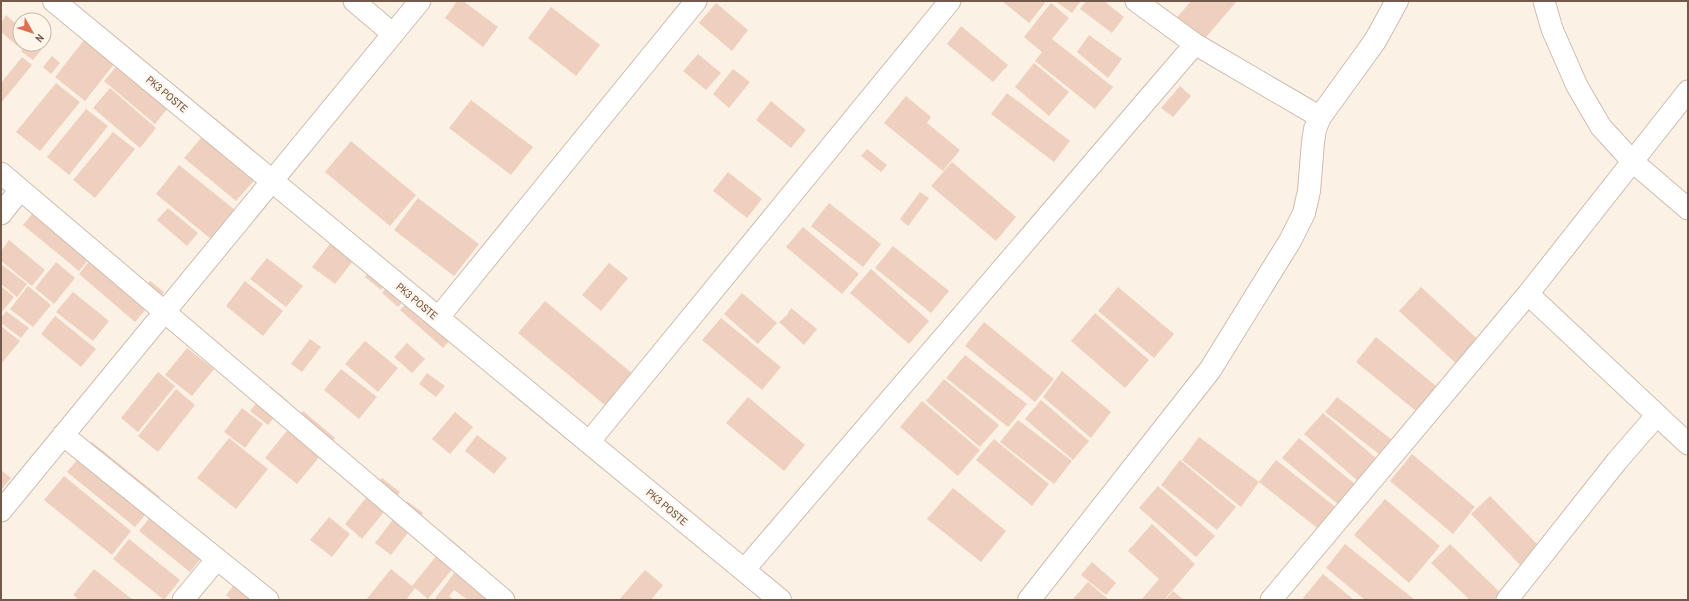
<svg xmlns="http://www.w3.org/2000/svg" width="1689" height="601" font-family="'Archivo Narrow',sans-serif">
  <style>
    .building { fill: #efd0be }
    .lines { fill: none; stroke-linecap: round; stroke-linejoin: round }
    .minor-casing { stroke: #cebcaf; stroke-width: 23 }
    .tertiary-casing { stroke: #cebcaf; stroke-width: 24 }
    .minor { stroke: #fff; stroke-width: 21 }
    .tertiary { stroke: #fff; stroke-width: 22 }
    .labels { text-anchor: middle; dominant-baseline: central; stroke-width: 4; stroke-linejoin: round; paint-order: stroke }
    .street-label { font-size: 11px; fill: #72594c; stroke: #fef6eb }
  </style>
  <rect width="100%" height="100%" fill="#fbf2e5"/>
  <g class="building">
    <path d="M457,1H463L498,27L483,47L445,18Z"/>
    <path d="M1002,1H1043L1045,3L1029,23Z"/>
    <path d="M1055,1H1081L1072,13Z"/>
    <path d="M1086,1H1104L1124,17L1112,33L1080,9Z"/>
    <path d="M1191,1H1237L1201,43L1174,21Z"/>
    <path d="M716,3L748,30L732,51L699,23Z"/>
    <path d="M1051,3L1069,18L1052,39L1113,87L1095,109L1035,61L1042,52L1024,37Z"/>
    <path d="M551,7L600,45L576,76L528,38Z"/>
    <path d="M6,15L20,27V44H22L20,48L1,32V23Z"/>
    <path d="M961,26L1008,65L993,82L947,44Z"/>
    <path d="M92,30L122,54L85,101L55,77Z"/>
    <path d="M1089,35L1122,59L1108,78L1077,52Z"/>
    <path d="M44,41L47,43L33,60L21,51L27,44H44Z"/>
    <path d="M698,54L721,73L706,90L683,71Z"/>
    <path d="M126,55L177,97L155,124L104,81Z"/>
    <path d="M52,56L60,63L51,74L43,67Z"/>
    <path d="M22,57L32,65L1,103V83Z"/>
    <path d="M1034,63L1069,92L1049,116L1015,87Z"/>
    <path d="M733,69L750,82L729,108L713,94Z"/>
    <path d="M56,83L80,102L40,151L16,132Z"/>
    <path d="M1180,86L1191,96L1173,117L1161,108Z"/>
    <path d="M110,88L156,128L140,148L93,108Z"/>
    <path d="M1007,93L1070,141L1054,162L991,114Z"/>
    <path d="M906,96L931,117L927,123L960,150L943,171L884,123Z"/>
    <path d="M471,100L533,147L511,175L449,128Z"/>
    <path d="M771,101L806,130L791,148L756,120Z"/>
    <path d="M86,109L108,126L69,175L47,157Z"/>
    <path d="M213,124L265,168L236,201L184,158Z"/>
    <path d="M113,132L135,149L95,198L73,180Z"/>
    <path d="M351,141L416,195L390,226L325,172Z"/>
    <path d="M867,149L887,165L881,172L861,156Z"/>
    <path d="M952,162L1016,217L996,241L931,186Z"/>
    <path d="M179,165L235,210L211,239L156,194Z"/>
    <path d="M728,172L762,199L747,218L713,191Z"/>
    <path d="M920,192L929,198L908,226L900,219Z"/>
    <path d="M418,198L479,244L454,276L394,230Z"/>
    <path d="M829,203L881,244L863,267L811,226Z"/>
    <path d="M168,208L198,233L187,246L157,220Z"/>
    <path d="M36,209L92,255L79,271L23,225Z"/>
    <path d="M803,227L859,274L842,294L786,247Z"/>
    <path d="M9,240L45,270L32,286L1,261V251Z"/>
    <path d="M333,240L363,248L335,284L312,267Z"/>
    <path d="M893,246L949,291L931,313L875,268Z"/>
    <path d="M93,256L150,304L135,322L79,274Z"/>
    <path d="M267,258L303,286L286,307L250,279Z"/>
    <path d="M380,258L396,271L381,290L365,277Z"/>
    <path d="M56,262L75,278L54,304L35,288Z"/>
    <path d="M609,263L628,278L601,311L582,295Z"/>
    <path d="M1,264L27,284L17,297L1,284Z"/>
    <path d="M871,269L929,321L909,344L850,293Z"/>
    <path d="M399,273L415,287L398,307L382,293Z"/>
    <path d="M150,281L164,292L153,305L140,294Z"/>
    <path d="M245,281L283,311L263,336L226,306Z"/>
    <path d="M1,286L14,297L1,313Z"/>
    <path d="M28,286L51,305L33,327L10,309Z"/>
    <path d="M1118,287L1174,334L1154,358L1098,311Z"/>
    <path d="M1421,287L1483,344L1461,368L1399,311Z"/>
    <path d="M419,289L461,327L443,348L400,310Z"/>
    <path d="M73,292L109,321L93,341L56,312Z"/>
    <path d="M742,293L777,323L758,344L724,314Z"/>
    <path d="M545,301L633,374L606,406L518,333Z"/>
    <path d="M791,308L817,329L804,345L779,322L787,315Z"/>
    <path d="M6,311L29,328L21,338L1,323V318Z"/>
    <path d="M1095,313L1149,360L1125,388L1071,341Z"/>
    <path d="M55,316L96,349L81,367L41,334Z"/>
    <path d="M721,318L781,367L762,390L702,340Z"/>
    <path d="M984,322L1054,379L1035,402L965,346Z"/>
    <path d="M1,326L20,341L1,364Z"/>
    <path d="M1376,337L1441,390L1421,415L1356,362Z"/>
    <path d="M310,339L321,347L302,372L291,364Z"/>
    <path d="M365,341L398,368L378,392L345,364Z"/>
    <path d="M407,343L425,359L412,373L394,357Z"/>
    <path d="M187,348L214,369L192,396L165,375Z"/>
    <path d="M965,355L1027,404L1008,427L946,378Z"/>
    <path d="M341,369L377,397L359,419L324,390Z"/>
    <path d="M1062,371L1111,412L1091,438L1043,397Z"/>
    <path d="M158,372L175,386L138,432L121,418Z"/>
    <path d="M427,373L445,386L436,397L419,384Z"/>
    <path d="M944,379L999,425L980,447L926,401Z"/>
    <path d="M270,386L288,401L268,425L250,411Z"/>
    <path d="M176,389L195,405L158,452L138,436Z"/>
    <path d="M748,397L805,445L784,471L726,423Z"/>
    <path d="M1337,397L1391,439L1379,454L1325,412Z"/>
    <path d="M1041,400L1089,441L1073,460L1025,419Z"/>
    <path d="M922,401L980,450L958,476L900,427Z"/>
    <path d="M242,408L263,424L245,448L224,432Z"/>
    <path d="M303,411L335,438L297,484L265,458Z"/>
    <path d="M455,412L473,427L450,454L432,439Z"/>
    <path d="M1323,413L1377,459L1358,481L1304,434Z"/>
    <path d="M1018,420L1072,461L1054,484L1000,442Z"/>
    <path d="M477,435L507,458L494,474L465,451Z"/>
    <path d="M1199,437L1259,482L1241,507L1182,460Z"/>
    <path d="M229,438L268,469L236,509L197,478Z"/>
    <path d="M1299,438L1356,485L1340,506L1282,458Z"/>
    <path d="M994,439L1049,484L1032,506L976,460Z"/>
    <path d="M92,442L160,497L135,527L67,472Z"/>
    <path d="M1412,454L1475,507L1453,534L1390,481Z"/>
    <path d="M1180,460L1236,507L1217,530L1161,485Z"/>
    <path d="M1276,460L1338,509L1321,531L1259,482Z"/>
    <path d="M1,470L11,478L1,490Z"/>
    <path d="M64,476L131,531L112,555L44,500Z"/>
    <path d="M382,478L400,492L362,539L345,524Z"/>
    <path d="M1158,486L1215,536L1196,557L1139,508Z"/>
    <path d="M953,488L1006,531L981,562L927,519Z"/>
    <path d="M1490,496L1542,549L1522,567L1471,514Z"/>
    <path d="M1385,499L1440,546L1409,583L1354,535Z"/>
    <path d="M407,501L423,513L391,555L375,543Z"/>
    <path d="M162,502L213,543L190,572L139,531Z"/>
    <path d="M329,517L350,534L332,557L310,540Z"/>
    <path d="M1152,524L1195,564L1164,600H1141L1159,579L1128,551Z"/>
    <path d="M129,539L180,580L164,600L113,559Z"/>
    <path d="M450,539L466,552L428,599L415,588L406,600H366L391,569L412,586Z"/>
    <path d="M1345,544L1415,600H1365L1326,568Z"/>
    <path d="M1450,544L1506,598L1505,600H1470L1431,563Z"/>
    <path d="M1092,562L1116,583L1106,595L1081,575Z"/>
    <path d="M458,568L497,586L486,600L484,598L483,600H468L454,590L449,596L454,600H434Z"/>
    <path d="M94,569L133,600H79L73,595Z"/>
    <path d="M645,570L663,585L651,600H619Z"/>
    <path d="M244,572L265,600H232L226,595Z"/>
    <path d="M1323,574L1354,600H1306L1303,598Z"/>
    <path d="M1088,582L1109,600H1072Z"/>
    <path d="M1173,591L1184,600H1165Z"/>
  </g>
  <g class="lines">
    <defs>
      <g id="minor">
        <path d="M354,1L393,34"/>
        <path d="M1136,1L1195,44L1320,117"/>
        <path d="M1544,1L1552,29L1577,86L1601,127L1632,161L1688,209"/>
        <path d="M1,173L504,600"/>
        <path d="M1,214L20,190"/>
        <path d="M1528,294L1688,444"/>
        <path d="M438,318L696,1"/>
        <path d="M63,435L268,600"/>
        <path d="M589,442L950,1"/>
        <path d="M1,511L420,1"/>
        <path d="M744,570L1195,44"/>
        <path d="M183,600L217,559"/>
        <path d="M1271,600L1528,294L1688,91"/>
        <path d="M1507,600L1617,461L1657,415"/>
      </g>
      <g id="tertiary">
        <path d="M54,1L780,600"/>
        <path d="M1029,600L1210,370L1290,241L1304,213L1309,191L1313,142L1315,129L1320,117L1375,41L1397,1"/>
      </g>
    </defs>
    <use href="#minor" class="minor-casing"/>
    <use href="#tertiary" class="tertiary-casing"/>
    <use href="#minor" class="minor"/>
    <use href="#tertiary" class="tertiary"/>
  </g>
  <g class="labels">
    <g class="street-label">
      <text transform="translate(167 94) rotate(40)">PK3 POSTE</text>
      <text transform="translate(417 301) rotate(40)">PK3 POSTE</text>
      <text transform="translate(667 507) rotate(40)">PK3 POSTE</text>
    </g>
  </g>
  <rect width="1689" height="601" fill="none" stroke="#72594c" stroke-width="4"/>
  <g transform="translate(32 32) rotate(129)"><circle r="19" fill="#fef6eb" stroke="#c6b7ab"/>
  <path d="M0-3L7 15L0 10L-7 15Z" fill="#dd6e51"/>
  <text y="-6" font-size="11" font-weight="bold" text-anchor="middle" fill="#72594c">N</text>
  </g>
</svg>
